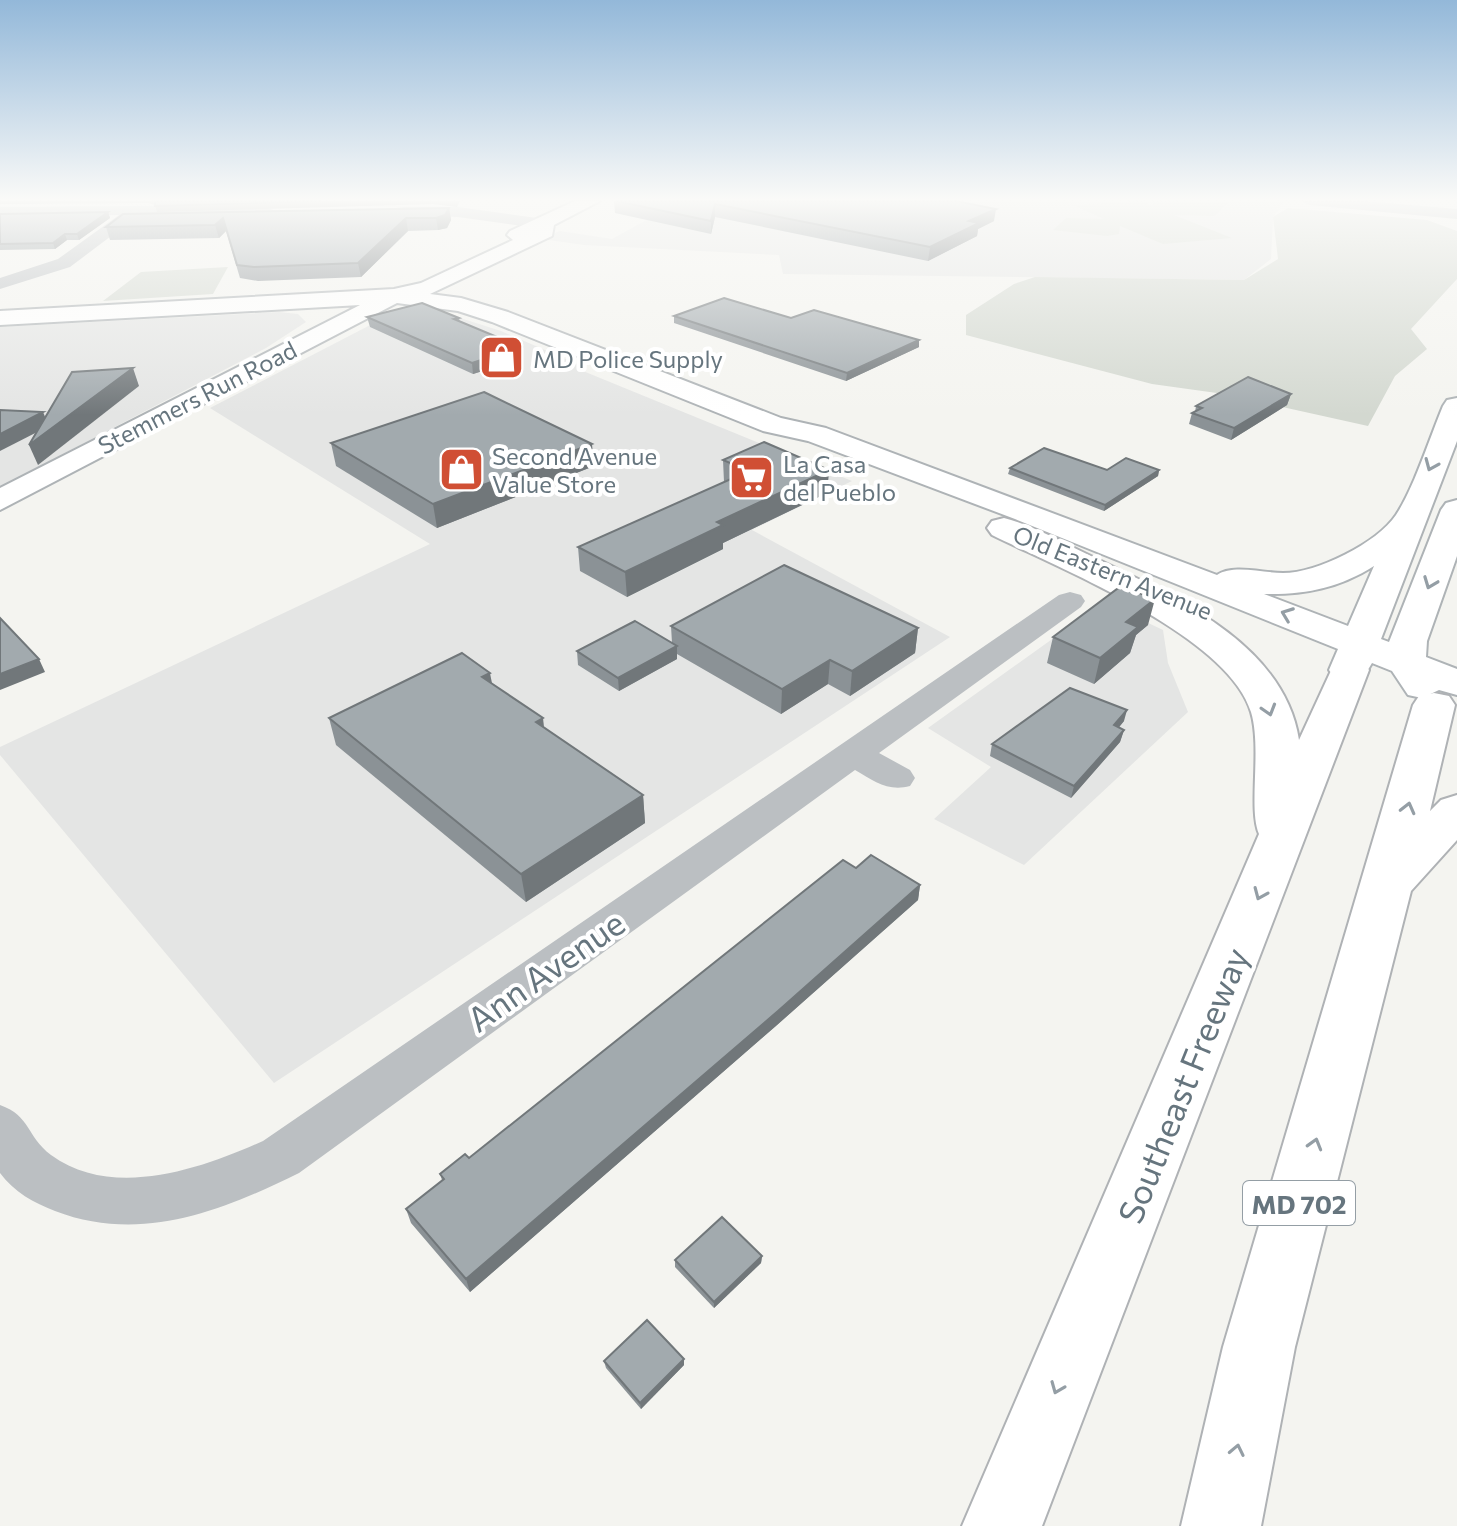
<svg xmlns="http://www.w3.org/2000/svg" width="1457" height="1526" font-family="Commissioner,sans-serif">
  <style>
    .built { fill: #e4e5e4 }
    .green { fill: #d3d8d0 }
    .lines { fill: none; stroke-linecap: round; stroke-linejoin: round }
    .secondary-casing { stroke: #aeb3b6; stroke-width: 4 }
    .highway-casing { stroke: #afb2b5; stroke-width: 4 }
    .street { fill: #bbbfc2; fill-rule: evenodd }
    .secondary { fill: #fff; fill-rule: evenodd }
    .highway { fill: #fff; fill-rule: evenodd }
    .wall { fill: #8b9296 }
    .shaded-wall { fill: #71777a }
    .building { fill: #a2aaae; stroke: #71777a; stroke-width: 2 }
    .oneway { stroke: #949ea5 }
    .labels { text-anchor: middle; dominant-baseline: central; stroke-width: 8; stroke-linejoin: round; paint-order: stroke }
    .far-poi-label { font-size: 24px; fill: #66757e; stroke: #fff; text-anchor: start }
    .far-street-label { font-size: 24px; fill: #66757e; stroke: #fff }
    .shield { fill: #fff; stroke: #949ea5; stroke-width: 2 }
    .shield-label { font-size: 26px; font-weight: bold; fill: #66757e }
    .near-street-label { font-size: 34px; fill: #66757e; stroke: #fff }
  </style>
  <rect width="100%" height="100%" fill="#f4f4f0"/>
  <g class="built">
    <path d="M681,201H1285L1273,217L1271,259L1244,280L783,274L779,255L584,245L541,239L560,231L612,239Z"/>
    <path d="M432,309L501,331L584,367L583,371L852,481L752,530L950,637L274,1083L0,755V747L430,544L210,408L378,321Z"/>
    <path d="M279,312L298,314L306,322L266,348L0,487V327Z"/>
    <path d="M1104,602L1163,630L1168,663L1188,712L1024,865L934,819L991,767L928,728Z"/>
  </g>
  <g class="green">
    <path d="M1141,201L1153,206V201L1228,203L1214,216L1174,215L1232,238L1163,244L1120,226L1119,234L1107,236L1053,230L1066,218L1104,219L1073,205Z"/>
    <path d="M1288,208L1427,220L1457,231V279L1411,329L1427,349L1395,376L1368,426L1224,394L1152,384L966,335V315L1014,284L1035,277L1244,280L1278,259L1273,217Z"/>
    <path d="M228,267L213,294L103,301L141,272Z"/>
  </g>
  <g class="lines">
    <defs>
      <path id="secondary" d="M575,201H600L554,225L552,236L430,294L461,298L508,312L781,418L826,428L1217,575C1233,564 1263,573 1283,573C1317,573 1377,543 1396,515C1414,488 1430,437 1443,406L1447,400L1457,398V441L1381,639L1389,642L1441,510L1446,503L1457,500V556L1427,641L1426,657L1457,669V695L1439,690L1422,698L1408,695L1392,671L1372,663L1363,678L1349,682L1335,678L1329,670L1338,649L1015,519L808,441L763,431L492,322L458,311L397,303L0,510V488L360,305L0,325V311L394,289L421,283L513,240L507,235L510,231ZM1374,566L1348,626L1264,594C1305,595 1339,588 1374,566Z"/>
      <g id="highway">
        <path d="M1004,518C1035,526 1065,544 1093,557C1173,596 1284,643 1299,740L1335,662L1349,658L1363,662L1369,670L1042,1526H962L1259,834C1248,809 1262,748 1251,712C1228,636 1061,569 992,535L987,528L992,521Z"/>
        <path d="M1434,693L1449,696L1455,705L1430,811L1441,800L1457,795V840L1411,891L1295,1347L1261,1526H1181L1223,1347L1413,705L1419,696Z"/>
      </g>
    </defs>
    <use href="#secondary" class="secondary-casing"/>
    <use href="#highway" class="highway-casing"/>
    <g class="street">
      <path d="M1302,201H1364L1457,209V219L1309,205Z"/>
      <path d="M259,205L282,213L274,218L259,213L139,215L70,267L0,289V278L58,259L119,215L0,217V207Z"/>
      <path d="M403,207H458L544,219L552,224L544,229L458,217L398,214V208Z"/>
      <path d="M1070,592L1081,595L1085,601L1081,607L879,753L910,770L915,778L910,786C888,792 874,781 855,770L299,1173C222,1211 141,1244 55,1211C34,1203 14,1192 0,1173V1105C31,1116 26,1136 51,1155C113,1200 201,1169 263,1141L1059,595Z"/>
    </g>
    <use href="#secondary" class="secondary"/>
    <use href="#highway" class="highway"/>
  </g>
  <g class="wall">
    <path d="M0,201H460L457,207L433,204L157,212L155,205L149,203L0,204Z"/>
    <path d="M614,201H956L994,221L978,229L977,236L928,261L715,217L711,234L615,213Z"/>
    <path d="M449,208L451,220L447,228L438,230L408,231L361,277L258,281L240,278L226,231L219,238L110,240L106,227Z"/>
    <path d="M108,212L110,218L79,240H67L55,249L0,250V214Z"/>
    <path d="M674,316L919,347L846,381L674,323Z"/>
    <path d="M367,317L459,318L460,322L521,347L523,358L473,374L370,327Z"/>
    <path d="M1291,394L1287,405L1231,440L1189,424L1192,413L1195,412L1196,406Z"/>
    <path d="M331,443L594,466L437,528L336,466Z"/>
    <path d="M723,460L829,470L827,493L723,543V549L627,597L580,571L578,547L724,482Z"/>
    <path d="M1010,468L1107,470H1159L1158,476L1104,511L1008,474Z"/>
    <path d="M1148,625L1136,635L1130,653L1094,684L1047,663L1053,637Z"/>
    <path d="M671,626L918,628L915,653L850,696L828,684L781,714L677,654V659L619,691L578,665L577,651L672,643Z"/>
    <path d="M492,683L544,728L643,795L645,823L526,902L336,745L329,718Z"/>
    <path d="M1124,721L1119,727L1124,730L1120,742L1071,798L990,756L992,744Z"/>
    <path d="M856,868L920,885L918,900L777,1025L470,1292L411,1223L406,1209L442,1180L440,1174L469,1158Z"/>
    <path d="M762,1256L761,1263L714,1308L675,1267V1260Z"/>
    <path d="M684,1359V1365L641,1409L606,1368L604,1361Z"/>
  </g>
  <g class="shaded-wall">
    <path d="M715,204V217L711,234V221Z"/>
    <path d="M449,208L451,220L447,228L438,230L436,218Z"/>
    <path d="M996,209L994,221L978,229L977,236L928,261L930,247L969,221Z"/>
    <path d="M108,212L110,218L79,240L77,234Z"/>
    <path d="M223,218L226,231L219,238L215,225Z"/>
    <path d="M406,218L408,231L361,277L358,263Z"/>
    <path d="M65,234L67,240L55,249L53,243Z"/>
    <path d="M919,340V347L846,381L847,373Z"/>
    <path d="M521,347L523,358L473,374L472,363Z"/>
    <path d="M133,368L139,386L38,465L29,445Z"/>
    <path d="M1291,394L1287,405L1231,440L1234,428Z"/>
    <path d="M43,412L49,426L0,451V434Z"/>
    <path d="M592,444L594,466L437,528L433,504Z"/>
    <path d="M829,470L827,493L723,543V549L627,597L625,572L717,522Z"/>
    <path d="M1159,470L1158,476L1104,511L1105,505Z"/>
    <path d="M1155,599L1148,625L1136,635L1130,653L1094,684L1100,658L1126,622Z"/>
    <path d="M918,628L915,653L850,696L852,671Z"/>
    <path d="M677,646V659L619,691L618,678Z"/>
    <path d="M39,659L45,672L0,690V674Z"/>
    <path d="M830,660L828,684L781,714L782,689Z"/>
    <path d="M490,673L495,699L482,677Z"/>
    <path d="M1127,710L1124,721L1111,737L1114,725Z"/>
    <path d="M543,718L546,745L536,722Z"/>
    <path d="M1124,730L1120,742L1071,798L1074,786Z"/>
    <path d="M643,795L645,823L526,902L521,874Z"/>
    <path d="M920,885L918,900L777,1025L470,1292L466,1279Z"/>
    <path d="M762,1256L761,1263L714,1308V1302Z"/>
    <path d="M684,1359V1365L641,1409L640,1403Z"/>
  </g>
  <g class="building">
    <path d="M155,201H321L155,206Z"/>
    <path d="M616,201H956L996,209L969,221L979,223L930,247L715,204L711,221Z"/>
    <path d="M449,208L445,215L436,218H406L358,263L254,267L237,265L223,218L215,225L106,227L123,214Z"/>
    <path d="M108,212L77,234H65L53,243L0,244V214Z"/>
    <path d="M724,298L791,318L814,310L919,340L847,373L674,316Z"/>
    <path d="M422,303L459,318L454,319L521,347L472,363L367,317Z"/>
    <path d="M133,368L29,445L72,372Z"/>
    <path d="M1248,377L1291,394L1234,428L1192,413L1202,408L1196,406Z"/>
    <path d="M484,392L592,444L433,504L331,443Z"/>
    <path d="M0,410L43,412L0,434Z"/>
    <path d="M764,442L829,470L717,522L723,525L625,572L578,547L749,471L723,460Z"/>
    <path d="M1044,448L1107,470L1126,458L1159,470L1105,505L1010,468Z"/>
    <path d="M784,565L918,628L852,671L830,660L782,689L671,626Z"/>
    <path d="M1121,586L1155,599L1126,622L1138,627L1100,658L1053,637Z"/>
    <path d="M0,618L39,659L0,674Z"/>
    <path d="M635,621L677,646L618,678L577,651Z"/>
    <path d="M462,653L490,673L482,677L543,718L536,722L643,795L521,874L329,718Z"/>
    <path d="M1070,688L1127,710L1114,725L1124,730L1074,786L992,744Z"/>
    <path d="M871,855L920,885L778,1011L466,1279L406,1209L444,1179L440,1174L465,1154L469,1158L843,860L856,868Z"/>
    <path d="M722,1217L762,1256L714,1302L675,1260Z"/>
    <path d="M647,1320L684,1359L640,1403L604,1361Z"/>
  </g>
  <defs><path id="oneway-chevron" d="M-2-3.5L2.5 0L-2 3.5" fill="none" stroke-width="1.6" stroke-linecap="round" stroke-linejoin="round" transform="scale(2)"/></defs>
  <g class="oneway">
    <use href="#oneway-chevron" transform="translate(1431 465) rotate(113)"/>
    <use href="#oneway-chevron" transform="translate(1430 583) rotate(111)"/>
    <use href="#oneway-chevron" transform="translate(1287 614) rotate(-159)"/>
    <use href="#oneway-chevron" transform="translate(1269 710) rotate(73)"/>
    <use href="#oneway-chevron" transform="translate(1408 808) rotate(-76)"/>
    <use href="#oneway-chevron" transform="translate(1260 894) rotate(113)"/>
    <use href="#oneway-chevron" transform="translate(1315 1144) rotate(-74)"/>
    <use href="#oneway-chevron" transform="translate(1057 1388) rotate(112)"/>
    <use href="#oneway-chevron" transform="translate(1237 1450) rotate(-78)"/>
  </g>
  <linearGradient id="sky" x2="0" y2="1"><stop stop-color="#93b8d9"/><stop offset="0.48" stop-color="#fafaf8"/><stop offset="1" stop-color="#fafaf8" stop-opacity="0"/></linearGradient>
  <rect width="1457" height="415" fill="url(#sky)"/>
  <defs>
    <symbol id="shop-square" viewBox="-11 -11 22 22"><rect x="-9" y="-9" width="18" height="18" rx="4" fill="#d04f34" stroke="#fff"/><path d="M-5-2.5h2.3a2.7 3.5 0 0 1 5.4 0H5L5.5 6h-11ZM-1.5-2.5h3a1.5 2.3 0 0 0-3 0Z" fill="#fff"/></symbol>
    <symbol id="supermarket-square" viewBox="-11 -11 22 22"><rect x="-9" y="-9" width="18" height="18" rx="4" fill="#d04f34" stroke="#fff"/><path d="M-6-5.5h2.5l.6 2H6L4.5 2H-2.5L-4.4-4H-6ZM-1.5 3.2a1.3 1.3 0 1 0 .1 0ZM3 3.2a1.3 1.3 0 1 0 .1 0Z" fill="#fff"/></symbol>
  </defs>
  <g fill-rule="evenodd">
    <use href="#shop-square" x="476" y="332" width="51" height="51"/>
    <use href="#shop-square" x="436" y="444" width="51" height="51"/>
    <use href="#supermarket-square" x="726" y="452" width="51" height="51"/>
  </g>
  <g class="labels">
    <g class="far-poi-label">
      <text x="533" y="358">MD Police Supply</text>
      <text x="492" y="455">Second Avenue<tspan x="492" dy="28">Value Store</tspan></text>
      <text x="783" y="463">La Casa<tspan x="783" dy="28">del Pueblo</tspan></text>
    </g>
    <g class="far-street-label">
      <text transform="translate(197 397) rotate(-27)">Stemmers Run Road</text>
      <text transform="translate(1113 572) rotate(22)">Old Eastern Avenue</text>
    </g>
    <rect class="shield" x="1243" y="1181" width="112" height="44" rx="6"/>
    <g class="shield-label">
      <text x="1299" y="1203">MD 702</text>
    </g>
    <g class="near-street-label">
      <text transform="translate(545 970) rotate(-35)">Ann Avenue</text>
      <text transform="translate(1182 1085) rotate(-68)">Southeast Freeway</text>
    </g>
  </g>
</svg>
